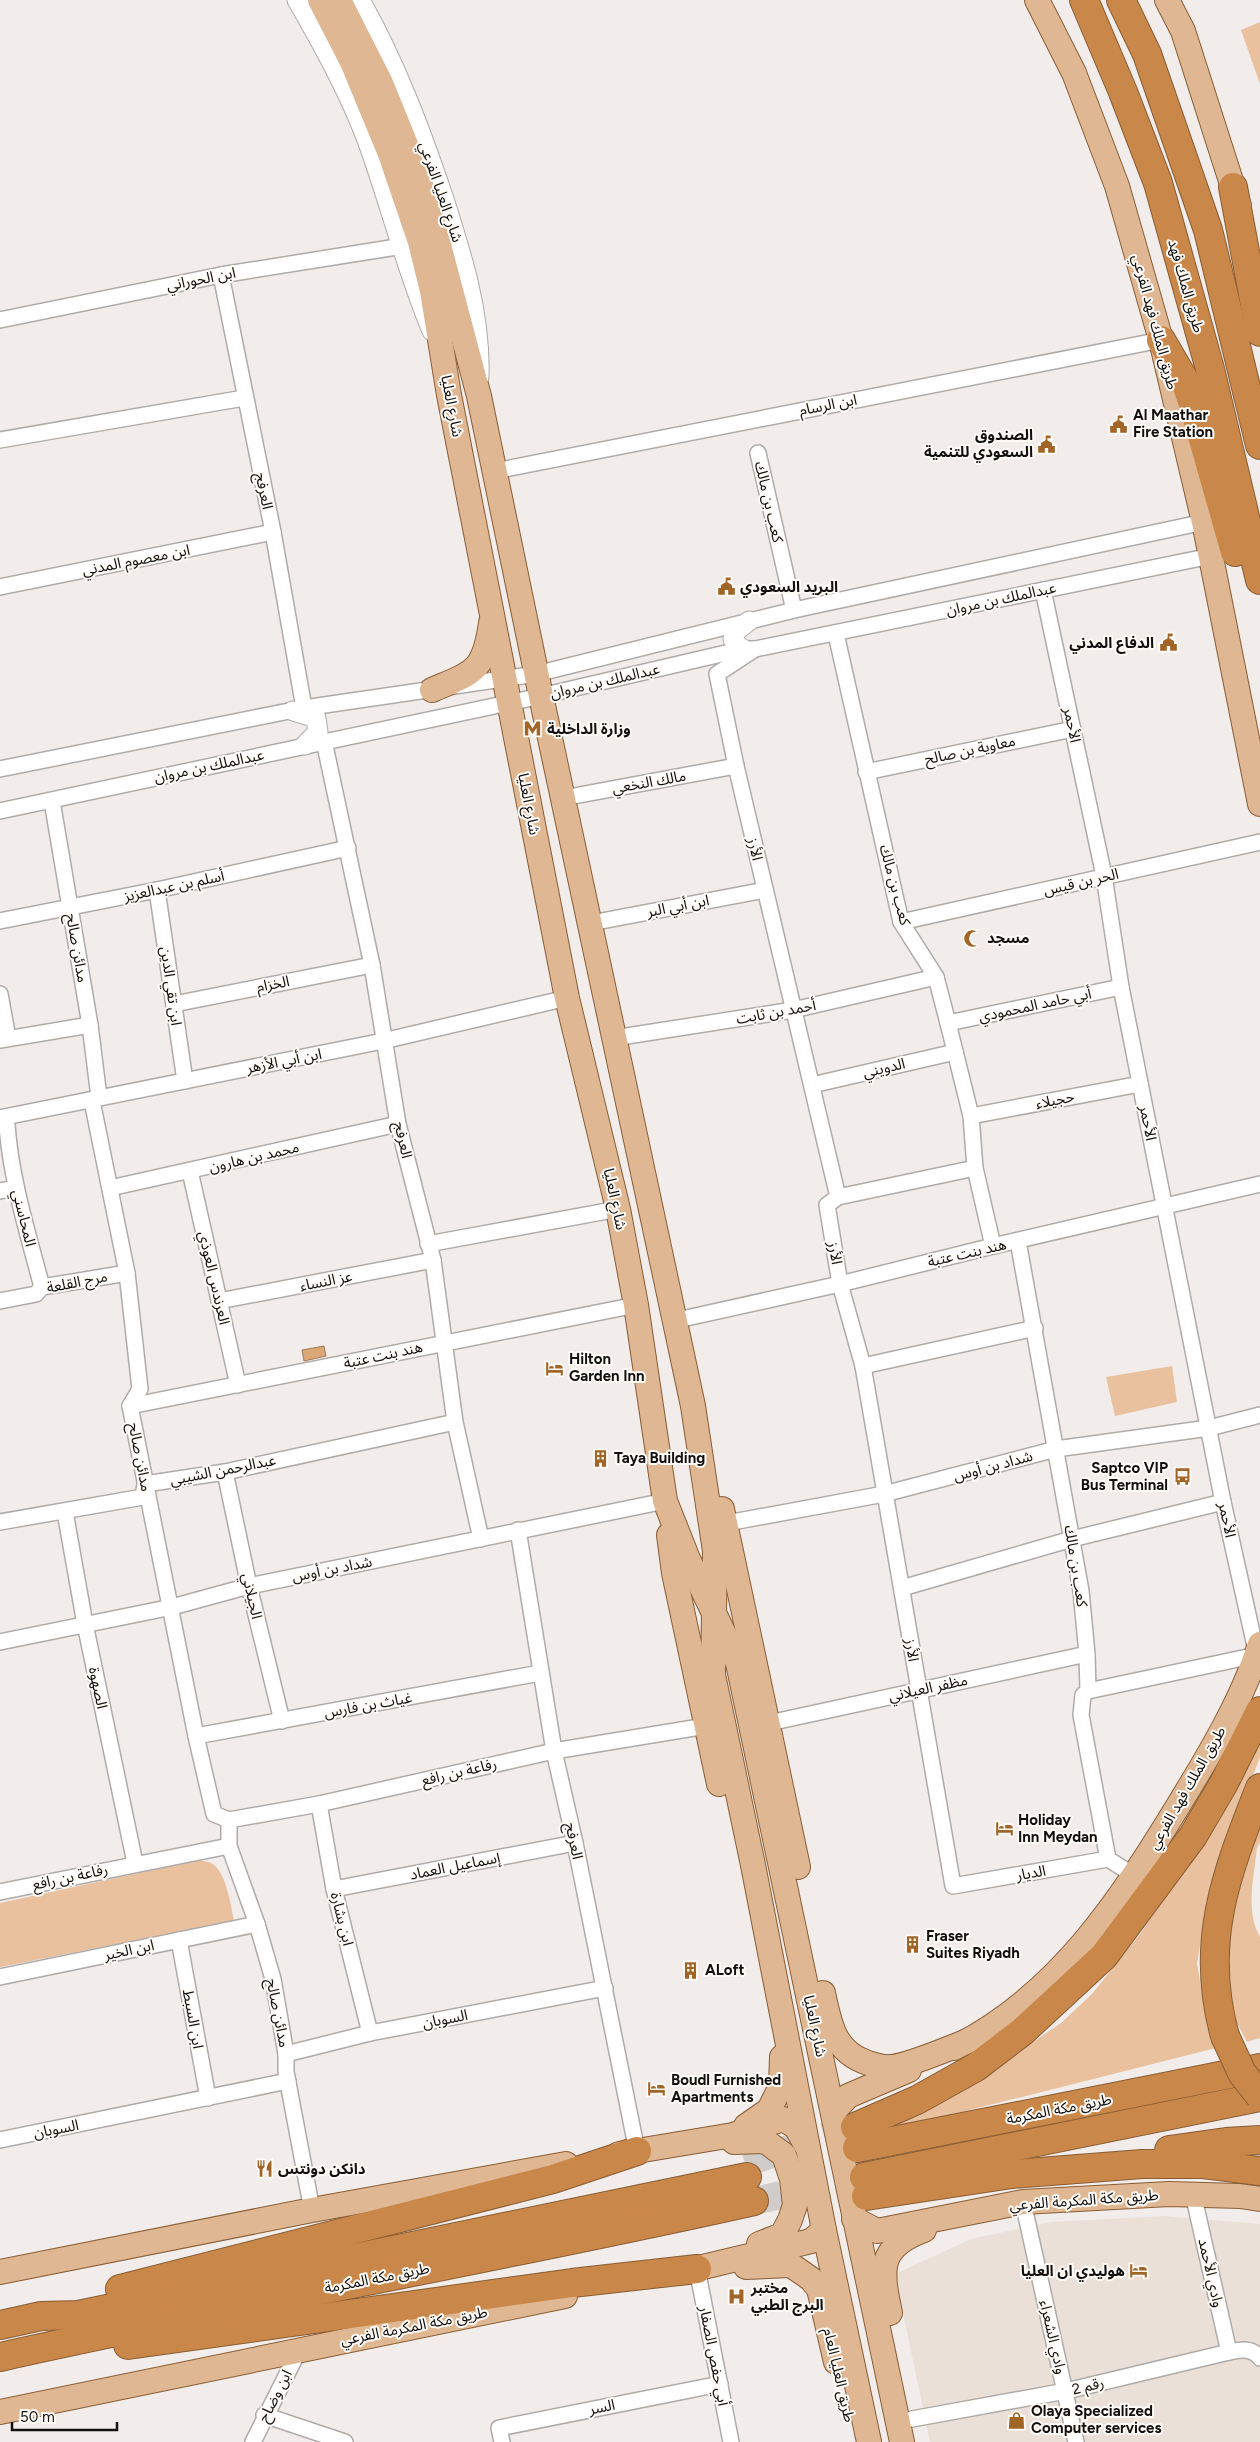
<svg xmlns="http://www.w3.org/2000/svg" width="1260" height="2442" font-family="Figtree,'Noto Sans Arabic',sans-serif">
  <style>
    .built { fill: #eae0d7 }
    .green { fill: #e9c19f }
    .water { fill: #dca777; stroke: #9f7a58 }
    .lines { fill: none; stroke-linecap: round; stroke-linejoin: round }
    .motorway-tunnel { stroke: #d0ccc9; stroke-width: 28; stroke-dasharray: 28 14; stroke-linecap: butt }
    .minor-casing { stroke: #afaba8; stroke-width: 18 }
    .tertiary-casing { stroke: #afaba8; stroke-width: 21 }
    .primary-casing { stroke: #895d35; stroke-width: 26 }
    .motorway-casing { stroke: #895d35; stroke-width: 30 }
    .minor { stroke: #fff; stroke-width: 15 }
    .tertiary { stroke: #fff; stroke-width: 19 }
    .primary { stroke: #dfb792; stroke-width: 24 }
    .motorway { stroke: #c98749; stroke-width: 28 }
    .motorway-bridge-casing { stroke: #895d35; stroke-width: 30; stroke-linecap: butt }
    .motorway-bridge { stroke: #c98749; stroke-width: 28 }
    .labels { text-anchor: middle; dominant-baseline: central; stroke-width: 4; stroke-linejoin: round; paint-order: stroke }
    .street-label { font-size: 15px; fill: #11100f; stroke: #fffbf7 }
    .poi-label { font-size: 15px; font-weight: bold; fill: #11100f; stroke: #fffbf7; text-anchor: start }
  </style>
  <rect width="100%" height="100%" fill="#f2edea"/>
  <path class="built" d="M1165,2216L1260,2224V2442H930L895,2274L971,2239L1051,2222Z"/>
  <g class="green">
    <path d="M1260,22V84L1241,30Z"/>
    <path d="M1172,1366L1177,1402L1115,1416L1106,1377Z"/>
    <path d="M1260,1738V1757L1210,1889L1197,1963L1205,2012L1216,2048L950,2115L862,2133L921,2115L966,2088L1061,2023L1092,1994L1141,1933L1227,1803Z"/>
    <path d="M1260,1823V1842L1257,1848C1254,1876 1245,1912 1260,1937V2038L1247,2042L1234,2017L1228,1991V1919Z"/>
    <path d="M199,1860C202,1861 207,1861 211,1863C226,1870 231,1906 234,1921L0,1967V1903Z"/>
  </g>
  <path class="water" d="M324,1346L326,1356L304,1361L302,1350Z"/>
  <g class="lines">
    <g class="motorway-tunnel">
      <path d="M745,2163L855,2127"/>
      <path d="M754,2201L864,2177"/>
    </g>
    <defs>
      <g id="minor">
        <path d="M221,275L273,532L304,708"/>
        <path d="M0,320L221,275L403,246"/>
        <path d="M0,440L244,398"/>
        <path d="M758,453L794,610"/>
        <path d="M495,471L1161,340"/>
        <path d="M0,587L273,532"/>
        <path d="M1043,590L1104,876L1121,987L1223,1502L1257,1655L1088,1691"/>
        <path d="M836,634L901,922L936,977L948,1023L971,1116L975,1168L993,1246"/>
        <path d="M755,649L717,674L736,766L838,1197L827,1205L840,1284L863,1366L953,1886L1108,1859"/>
        <path d="M324,741L372,965L398,1124L433,1260L455,1422L481,1539"/>
        <path d="M0,769L304,708L536,674L794,610L1204,522"/>
        <path d="M866,772L1073,729"/>
        <path d="M563,798L736,766"/>
        <path d="M52,801L90,1025L99,1097"/>
        <path d="M0,811L541,696L743,649H755L1211,556"/>
        <path d="M157,890L185,1081"/>
        <path d="M0,921L157,890L348,848"/>
        <path d="M901,922L1260,842"/>
        <path d="M591,923L765,890"/>
        <path d="M0,994L8,1038"/>
        <path d="M174,1004L372,965"/>
        <path d="M948,1023L1121,987"/>
        <path d="M614,1038L793,1010L936,977"/>
        <path d="M0,1040L90,1025"/>
        <path d="M812,1085L955,1052"/>
        <path d="M92,1101L127,1273L140,1389L130,1406L196,1736L214,1814L229,1820L319,1804L554,1751L706,1726"/>
        <path d="M971,1116L1140,1084"/>
        <path d="M0,1118L383,1041L567,998"/>
        <path d="M0,1122L7,1125C11,1180 28,1234 42,1287"/>
        <path d="M190,1171L238,1385"/>
        <path d="M110,1188L398,1124"/>
        <path d="M0,1191L16,1188"/>
        <path d="M838,1197L975,1168"/>
        <path d="M1018,1241L1081,1591L1087,1654L1088,1691L1083,1695L1081,1715L1108,1859L1135,1876"/>
        <path d="M428,1244L618,1209"/>
        <path d="M0,1301L36,1294L42,1287L127,1273"/>
        <path d="M219,1301L433,1260"/>
        <path d="M673,1321L840,1284L993,1246L1260,1184"/>
        <path d="M863,1366L1035,1328"/>
        <path d="M130,1406L636,1305"/>
        <path d="M225,1472L249,1586L282,1721"/>
        <path d="M65,1512L85,1624L135,1863"/>
        <path d="M0,1522L143,1497L145,1484L225,1472L455,1422"/>
        <path d="M727,1523L884,1494L1056,1449L1209,1428L1260,1415"/>
        <path d="M518,1530L554,1751L575,1843L637,2151"/>
        <path d="M902,1588L1072,1539L1223,1502"/>
        <path d="M0,1642L172,1607L249,1586L665,1501"/>
        <path d="M769,1723L1087,1654"/>
        <path d="M196,1736L540,1673"/>
        <path d="M319,1804L334,1889L370,2033"/>
        <path d="M229,1820V1846L257,1924L273,1979L286,2054V2072L312,2210"/>
        <path d="M334,1889L575,1843"/>
        <path d="M0,1892L229,1846"/>
        <path d="M179,1940L208,2098"/>
        <path d="M0,1977L257,1924"/>
        <path d="M286,2054L370,2033L605,1988"/>
        <path d="M0,2140L288,2081"/>
        <path d="M1193,2194L1229,2352"/>
        <path d="M1023,2202L1076,2442"/>
        <path d="M697,2269L731,2442"/>
        <path d="M264,2415L345,2442"/>
        <path d="M912,2419L1066,2391L1229,2352C1240,2350 1252,2347 1260,2358"/>
        <path d="M253,2442L299,2350"/>
        <path d="M502,2442L499,2428L720,2384"/>
      </g>
      <g id="tertiary">
        <path d="M297,0C323,45 349,92 367,140C390,203 406,269 432,331"/>
        <path d="M360,0C395,62 420,128 443,196C462,255 481,314 479,377"/>
        <path d="M743,649L738,646L733,639L736,631L749,621"/>
        <path d="M293,711L316,718L318,732L305,745"/>
      </g>
      <g id="primary">
        <path d="M320,0L352,62L390,154L420,242L432,291L449,395L567,998L618,1209L636,1305L665,1501L688,1559L738,1663L902,2442"/>
        <path d="M339,0L381,83L413,162L430,211L479,396L541,696L693,1406L715,1551L713,1675L753,1865L824,2230L869,2442"/>
        <path d="M1037,0L1074,73L1117,186L1161,340L1204,522L1260,804"/>
        <path d="M1167,0L1183,31L1239,206"/>
        <path d="M432,690C474,672 484,672 491,623"/>
        <path d="M722,1509L798,1867"/>
        <path d="M669,1535L674,1573L719,1784"/>
        <path d="M823,1993C830,2025 834,2052 868,2063C875,2065 883,2068 891,2067C908,2066 949,2048 968,2041"/>
        <path d="M954,2048C1058,1996 1120,1901 1178,1806C1208,1757 1243,1699 1260,1644"/>
        <path d="M833,2112L848,2096L909,2070"/>
        <path d="M746,2126L769,2110L781,2086L782,2057"/>
        <path d="M734,2142L765,2141L784,2155L792,2179L795,2205L790,2220L782,2235L759,2244"/>
        <path d="M619,2154L733,2135L783,2119L796,2127L806,2145"/>
        <path d="M854,2219L877,2231L1023,2202L1169,2194L1240,2196L1260,2199"/>
        <path d="M746,2267L791,2265L811,2279L819,2289L836,2362"/>
        <path d="M0,2272L312,2210L566,2164"/>
        <path d="M678,2273L811,2241L824,2230"/>
        <path d="M890,2313C881,2270 877,2247 924,2230"/>
        <path d="M0,2412L565,2296"/>
      </g>
      <g id="motorway">
        <path d="M1084,0L1123,92L1158,183L1210,369L1260,580"/>
        <path d="M1121,0L1147,54L1208,230L1260,445"/>
        <path d="M1233,187L1260,332"/>
        <path d="M1161,340L1185,381L1193,404L1235,552"/>
        <path d="M1225,2036C1199,1943 1226,1874 1260,1788"/>
        <path d="M855,2127L917,2100L976,2067L1023,2031L1104,1956L1193,1836L1224,1783L1260,1711"/>
        <path d="M857,2148L1260,2068"/>
        <path d="M1169,2150L1226,2142L1260,2140"/>
        <path d="M864,2177L1260,2097"/>
        <path d="M866,2196L1012,2174L1142,2164H1203L1260,2171"/>
        <path d="M120,2289L553,2179L637,2151"/>
        <path d="M0,2325L41,2316L78,2315L747,2177"/>
        <path d="M128,2345L572,2283L697,2269"/>
        <path d="M0,2357C251,2301 504,2257 754,2201"/>
      </g>
    </defs>
    <use href="#minor" class="minor-casing"/>
    <use href="#tertiary" class="tertiary-casing"/>
    <use href="#primary" class="primary-casing"/>
    <use href="#motorway" class="motorway-casing"/>
    <use href="#minor" class="minor"/>
    <use href="#tertiary" class="tertiary"/>
    <use href="#primary" class="primary"/>
    <use href="#motorway" class="motorway"/>
    <defs>
      <path id="motorway-bridge" d="M1225,2036L1242,2073L1260,2096"/>
    </defs>
    <use href="#motorway-bridge" class="motorway-bridge-casing"/>
    <use href="#motorway-bridge" class="motorway-bridge"/>
  </g>
  <defs>
    <symbol id="civic-bare" viewBox="-9 -9 18 18"><path d="M-.6-6.5H3V-4.5H.6V-3L4-1V1h2V6H-6V1h2V-1L-.6-3ZM-1.2 2.5V6h2.4V2.5Z" fill="#a26528" stroke="#fffbf7" stroke-width="2.5" paint-order="stroke"/></symbol>
    <symbol id="metro-bare" viewBox="-9 -9 18 18"><path d="M-5.5 5V-5H-3L0 0L3-5H5.5V5H3V-.5L0 4L-3-.5V5Z" fill="#a26528" stroke="#fffbf7" stroke-width="2.5" paint-order="stroke"/></symbol>
    <symbol id="mosque-bare" viewBox="-9 -9 18 18"><path d="M3.5-4.9A6 6 0 1 0 3.5 4.9A5 5 0 1 1 3.5-4.9Z" fill="#a26528" stroke="#fffbf7" stroke-width="2.5" paint-order="stroke"/></symbol>
    <symbol id="hotel-bare" viewBox="-9 -9 18 18"><path d="M-6-4.5h1.5V1H6V5H4.5V3h-9V5H-6ZM-4 0a1.8 1.8 0 1 1 3.6 0ZM.5 0V-2.5h3Q6-2.5 6 0Z" fill="#a26528" stroke="#fffbf7" stroke-width="2.5" paint-order="stroke"/></symbol>
    <symbol id="building-bare" viewBox="-9 -9 18 18"><path d="M-4-6H4V6H1V3H-1V6H-4ZM-2.5-4.3h1.7v1.8h-1.7ZM.8-4.3h1.7v1.8H.8ZM-2.5-1h1.7V.8h-1.7ZM.8-1h1.7V.8H.8Z" fill="#a26528" stroke="#fffbf7" stroke-width="2.5" paint-order="stroke"/></symbol>
    <symbol id="bus-bare" viewBox="-9 -9 18 18"><path d="M-5-6H5V4H4V6H2V4H-2V6H-4V4H-5ZM-3.5-4V0h7V-4ZM-3.5 1.2v1.5H-2V1.2ZM2 1.2v1.5H3.5V1.2Z" fill="#a26528" stroke="#fffbf7" stroke-width="2.5" paint-order="stroke"/></symbol>
    <symbol id="restaurant-bare" viewBox="-9 -9 18 18"><path d="M-5-6h1v4h1v-4h1v4h1v-4h1v5L-1.5 .5V6h-2V.5L-5-1ZM5-6V6H3V1.5H1.5Q1.5-4 5-6Z" fill="#a26528" stroke="#fffbf7" stroke-width="2.5" paint-order="stroke"/></symbol>
    <symbol id="hospital-bare" viewBox="-9 -9 18 18"><path d="M-5-5h3v3.5h4V-5h3V5h-3V1.5h-4V5h-3Z" fill="#a26528" stroke="#fffbf7" stroke-width="2.5" paint-order="stroke"/></symbol>
    <symbol id="shop-bare" viewBox="-9 -9 18 18"><path d="M-5-2.5h2.3a2.7 3.5 0 0 1 5.4 0H5L5.5 6h-11ZM-1.5-2.5h3a1.5 2.3 0 0 0-3 0Z" fill="#a26528" stroke="#fffbf7" stroke-width="2.5" paint-order="stroke"/></symbol>
  </defs>
  <g fill-rule="evenodd">
    <use href="#civic-bare" x="1106" y="412" width="25" height="25"/>
    <use href="#civic-bare" x="1034" y="432" width="25" height="25"/>
    <use href="#civic-bare" x="714" y="574" width="25" height="25"/>
    <use href="#civic-bare" x="1156" y="630" width="25" height="25"/>
    <use href="#metro-bare" x="520" y="716" width="25" height="25"/>
    <use href="#mosque-bare" x="960" y="926" width="25" height="25"/>
    <use href="#hotel-bare" x="542" y="1356" width="25" height="25"/>
    <use href="#building-bare" x="588" y="1446" width="25" height="25"/>
    <use href="#bus-bare" x="1170" y="1464" width="25" height="25"/>
    <use href="#hotel-bare" x="992" y="1816" width="25" height="25"/>
    <use href="#building-bare" x="900" y="1932" width="25" height="25"/>
    <use href="#building-bare" x="678" y="1958" width="25" height="25"/>
    <use href="#hotel-bare" x="644" y="2076" width="25" height="25"/>
    <use href="#restaurant-bare" x="252" y="2156" width="25" height="25"/>
    <use href="#hotel-bare" x="1126" y="2258" width="25" height="25"/>
    <use href="#hospital-bare" x="724" y="2284" width="25" height="25"/>
    <use href="#shop-bare" x="1004" y="2408" width="25" height="25"/>
  </g>
  <g class="labels">
    <g class="street-label">
      <text transform="translate(441 192) rotate(71)">شارع العليا الفرعي</text>
      <text transform="translate(201 279) rotate(-11)">ابن الحوراني</text>
      <text transform="translate(1186 286) rotate(74)">طريق الملك فهد</text>
      <text transform="translate(1155 322) rotate(75)">طريق الملك فهد الفرعي</text>
      <text transform="translate(828 405) rotate(-11)">ابن الرسام</text>
      <text transform="translate(452 406) rotate(79)">شارع العليا</text>
      <text transform="translate(264 491) rotate(78)">العرفج</text>
      <text transform="translate(769 502) rotate(77)">كعب بن مالك</text>
      <text transform="translate(136 560) rotate(-11)">ابن معصوم المدني</text>
      <text transform="translate(1001 599) rotate(-12)">عبدالملك بن مروان</text>
      <text transform="translate(605 681) rotate(-13)">عبدالملك بن مروان</text>
      <text transform="translate(1072 725) rotate(78)">الأحمر</text>
      <text transform="translate(970 750) rotate(-12)">معاوية بن صالح</text>
      <text transform="translate(209 766) rotate(-12)">عبدالملك بن مروان</text>
      <text transform="translate(649 782) rotate(-10)">مالك النخعي</text>
      <text transform="translate(529 804) rotate(79)">شارع العليا</text>
      <text transform="translate(755 849) rotate(77)">الأرز</text>
      <text transform="translate(1081 882) rotate(-13)">الحر بن قيس</text>
      <text transform="translate(895 885) rotate(75)">كعب بن مالك</text>
      <text transform="translate(174 886) rotate(-12)">أسلم بن عبدالعزيز</text>
      <text transform="translate(678 906) rotate(-11)">ابن أبي البر</text>
      <text transform="translate(77 948) rotate(80)">مدائن صالح</text>
      <text transform="translate(273 984) rotate(-11)">الخزام</text>
      <text transform="translate(171 986) rotate(82)">ابن تقي الدين</text>
      <text transform="translate(1035 1005) rotate(-12)">أبي حامد المحمودي</text>
      <text transform="translate(776 1012) rotate(-10)">أحمد بن ثابت</text>
      <text transform="translate(284 1061) rotate(-11)">ابن أبي الأزهر</text>
      <text transform="translate(884 1068) rotate(-13)">الدويني</text>
      <text transform="translate(1055 1100) rotate(-11)">حجيلاء</text>
      <text transform="translate(1148 1123) rotate(79)">الأحمر</text>
      <text transform="translate(403 1140) rotate(77)">العرفج</text>
      <text transform="translate(254 1157) rotate(-13)">محمد بن هارون</text>
      <text transform="translate(615 1199) rotate(78)">شارع العليا</text>
      <text transform="translate(24 1218) rotate(76)">المحاسني</text>
      <text transform="translate(835 1253) rotate(80)">الأرز</text>
      <text transform="translate(967 1253) rotate(-13)">هند بنت عتبة</text>
      <text transform="translate(214 1278) rotate(77)">العرندس العوذي</text>
      <text transform="translate(326 1281) rotate(-11)">عز النساء</text>
      <text transform="translate(77 1282) rotate(-11)">مرج القلعة</text>
      <text transform="translate(383 1355) rotate(-12)">هند بنت عتبة</text>
      <text transform="translate(140 1457) rotate(79)">مدائن صالح</text>
      <text transform="translate(993 1466) rotate(-15)">شداد بن أوس</text>
      <text transform="translate(223 1470) rotate(-11)">عبدالرحمن الشيبي</text>
      <text transform="translate(1227 1520) rotate(78)">الأحمر</text>
      <text transform="translate(1076 1566) rotate(81)">كعب بن مالك</text>
      <text transform="translate(332 1569) rotate(-11)">شداد بن أوس</text>
      <text transform="translate(252 1596) rotate(77)">الجيلاني</text>
      <text transform="translate(912 1650) rotate(81)">الأرز</text>
      <text transform="translate(98 1688) rotate(78)">الصهوة</text>
      <text transform="translate(928 1688) rotate(-12)">مظفر العيلاني</text>
      <text transform="translate(368 1705) rotate(-10)">غياث بن فارس</text>
      <text transform="translate(459 1772) rotate(-13)">رفاعة بن رافع</text>
      <text transform="translate(1187 1788) rotate(-60)">طريق الملك فهد الفرعي</text>
      <text transform="translate(574 1841) rotate(78)">العرفج</text>
      <text transform="translate(455 1866) rotate(-11)">إسماعيل العماد</text>
      <text transform="translate(1031 1873) rotate(-10)">الديار</text>
      <text transform="translate(70 1877) rotate(-12)">رفاعة بن رافع</text>
      <text transform="translate(342 1919) rotate(76)">ابن بشارة</text>
      <text transform="translate(129 1950) rotate(-12)">ابن الخير</text>
      <text transform="translate(278 2013) rotate(79)">مدائن صالح</text>
      <text transform="translate(193 2019) rotate(80)">ابن السبط</text>
      <text transform="translate(445 2019) rotate(-11)">السوبان</text>
      <text transform="translate(815 2026) rotate(78)">شارع العليا</text>
      <text transform="translate(1059 2109) rotate(-11)">طريق مكة المكرمة</text>
      <text transform="translate(56 2129) rotate(-11)">السوبان</text>
      <text transform="translate(1084 2200) rotate(-4)">طريق مكة المكرمة الفرعي</text>
      <text transform="translate(1211 2273) rotate(77)">وادي الأحمد</text>
      <text transform="translate(377 2278) rotate(-11)">طريق مكة المكرمة</text>
      <text transform="translate(414 2326) rotate(-11)">طريق مكة المكرمة الفرعي</text>
      <text transform="translate(1053 2337) rotate(77)">وادي الشعراء</text>
      <text transform="translate(714 2356) rotate(79)">أبي حفص الصفار</text>
      <text transform="translate(839 2375) rotate(77)">طريق العليا العام</text>
      <text transform="translate(1088 2386) rotate(-14)">رقم 2</text>
      <text transform="translate(275 2396) rotate(-63)">ابن وضاح</text>
      <text transform="translate(602 2407) rotate(-11)">السر</text>
    </g>
    <g class="poi-label">
      <text x="1133" y="415">Al Maathar<tspan x="1133" dy="17">Fire Station</tspan></text>
      <text x="1033" y="435" text-anchor="end">الصندوق<tspan x="1033" dy="17">السعودي للتنمية</tspan></text>
      <text x="740" y="587">البريد السعودي</text>
      <text x="1154" y="643" text-anchor="end">الدفاع المدني</text>
      <text x="547" y="729">وزارة الداخلية</text>
      <text x="987" y="938">مسجد</text>
      <text x="569" y="1359">Hilton<tspan x="569" dy="17">Garden Inn</tspan></text>
      <text x="614" y="1458">Taya Building</text>
      <text x="1168" y="1468" text-anchor="end">Saptco VIP<tspan x="1168" dy="17">Bus Terminal</tspan></text>
      <text x="1018" y="1820">Holiday<tspan x="1018" dy="17">Inn Meydan</tspan></text>
      <text x="926" y="1936">Fraser<tspan x="926" dy="17">Suites Riyadh</tspan></text>
      <text x="705" y="1970">ALoft</text>
      <text x="671" y="2080">Boudl Furnished<tspan x="671" dy="17">Apartments</tspan></text>
      <text x="278" y="2169">دانكن دونتس</text>
      <text x="1125" y="2271" text-anchor="end">هوليدي ان العليا</text>
      <text x="751" y="2288">مختبر<tspan x="751" dy="17">البرج الطبي</tspan></text>
      <text x="1031" y="2411">Olaya Specialized<tspan x="1031" dy="17">Computer services</tspan></text>
    </g>
  </g>
  <path d="M12 2422v8h105v-8" fill="none" stroke="#11100f" stroke-width="2.5"/>
  <text x="20" y="2422" font-size="15" fill="#11100f" stroke="#fffbf7" stroke-width="4" paint-order="stroke">50 m</text>
</svg>
